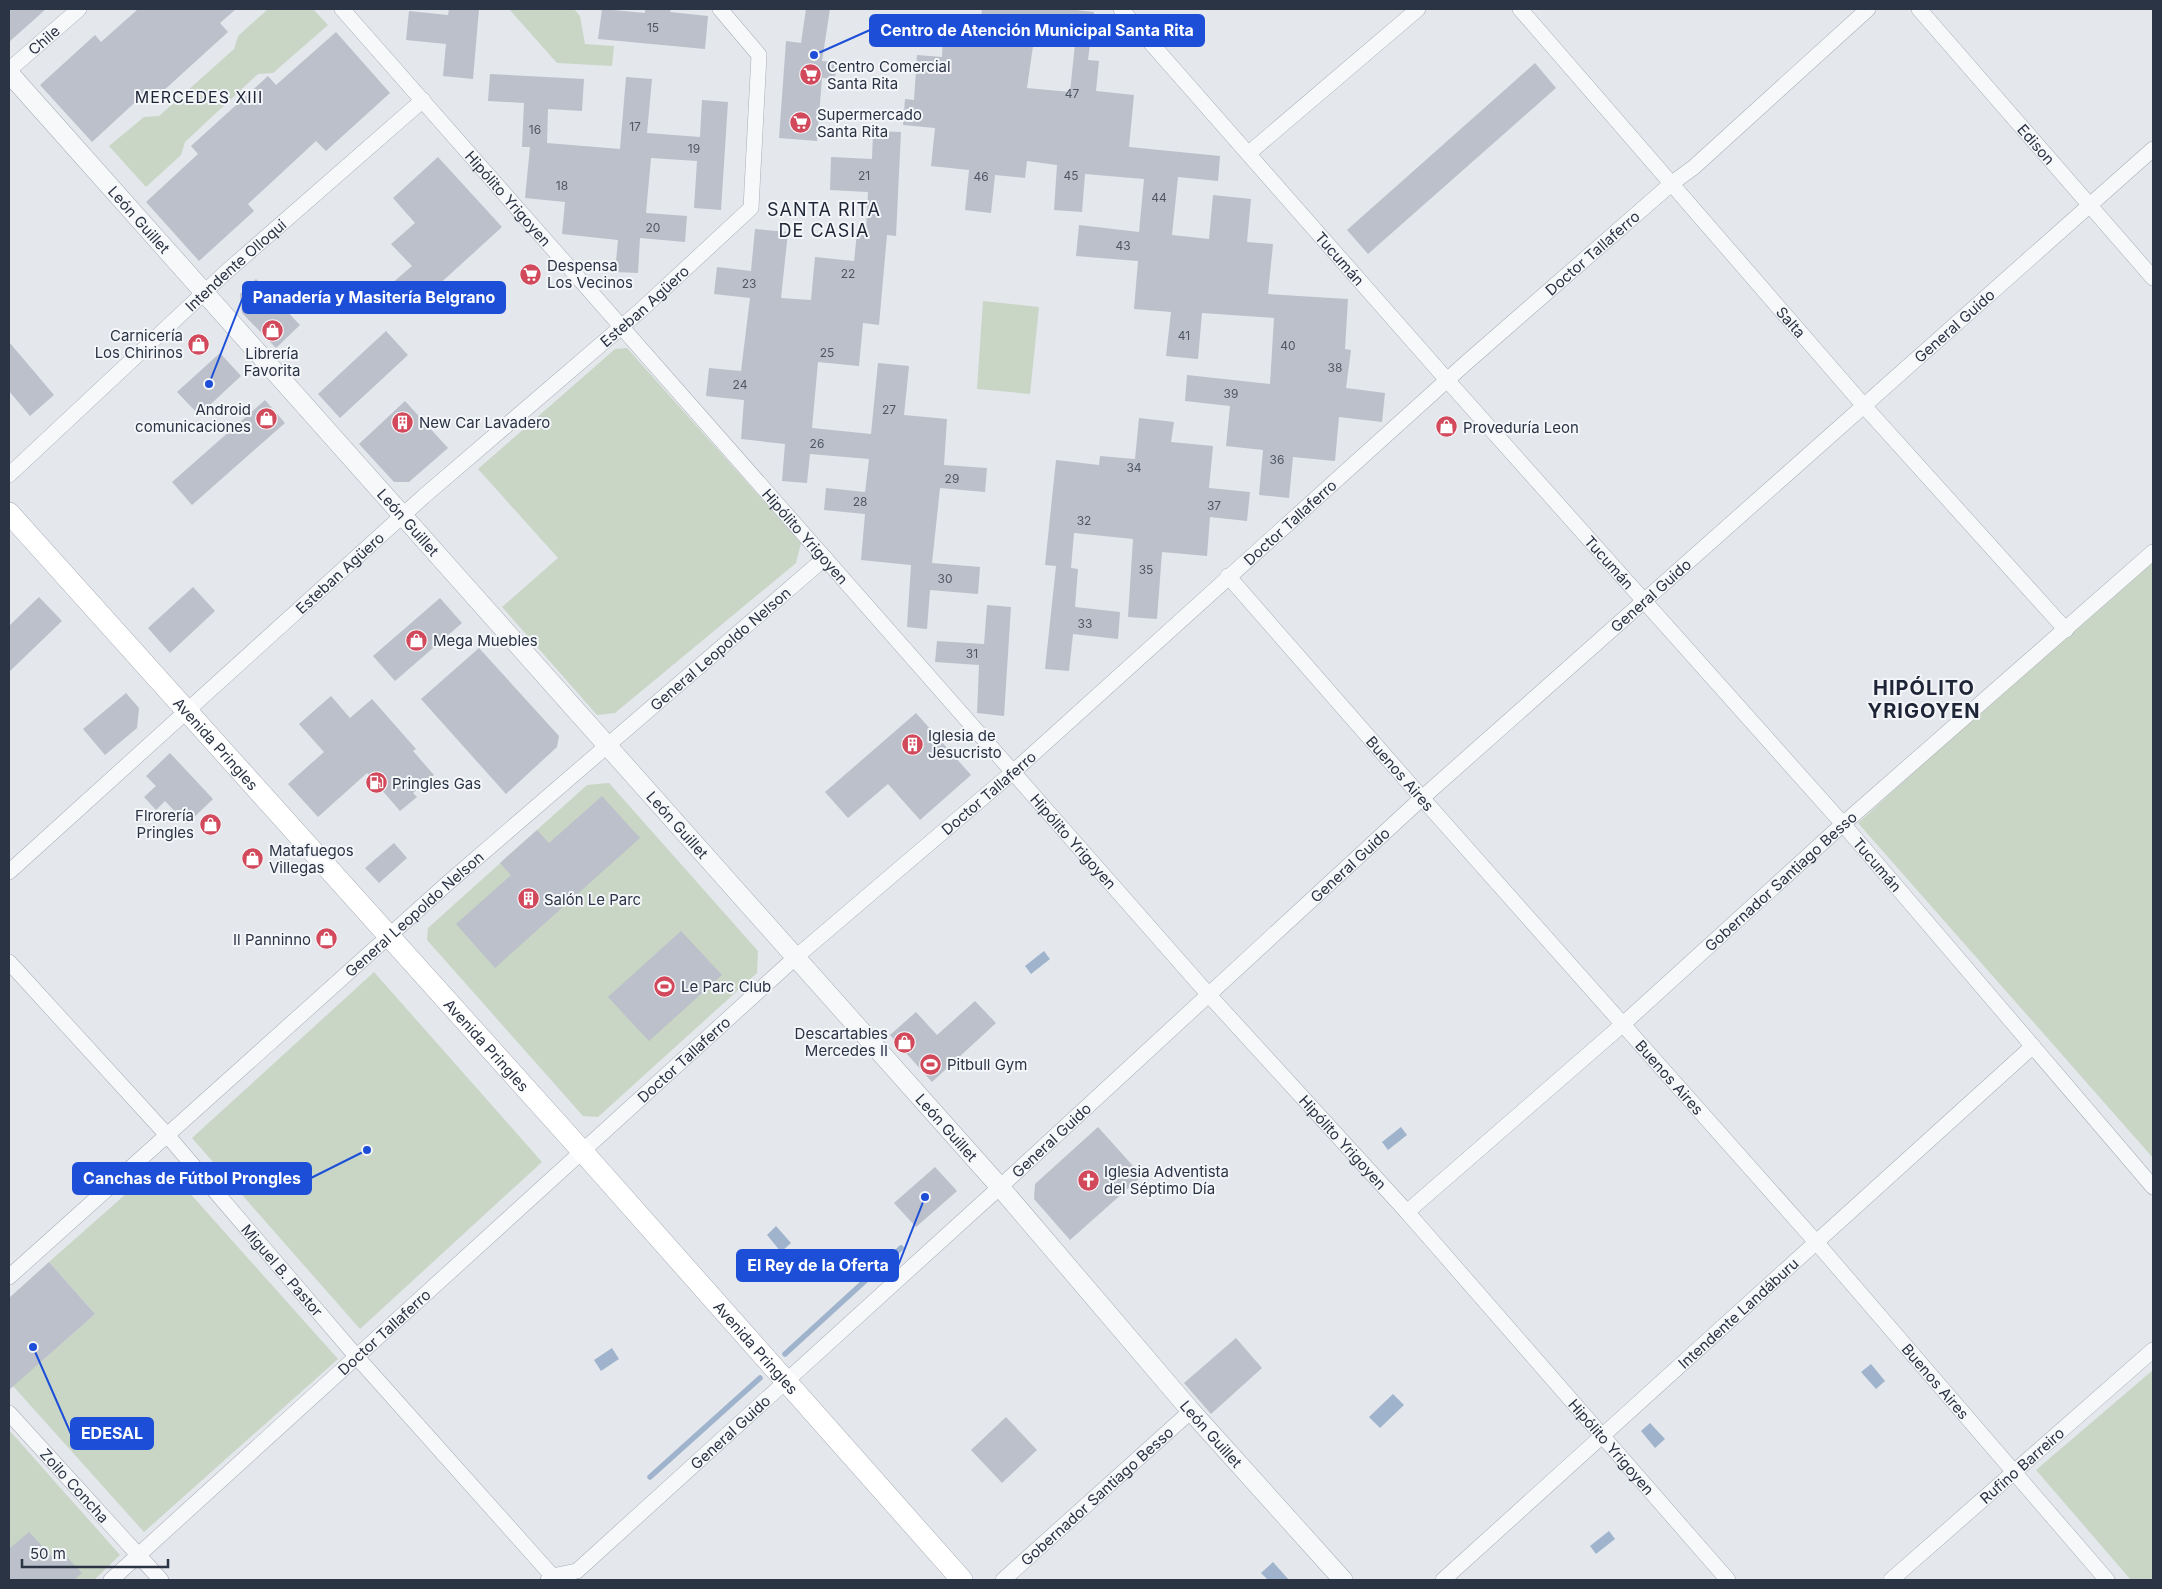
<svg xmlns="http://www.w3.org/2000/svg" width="2162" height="1589" font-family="Inter,sans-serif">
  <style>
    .green { fill: #c9d6c5 }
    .water { fill: #9fb4cc }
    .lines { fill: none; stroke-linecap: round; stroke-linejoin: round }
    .stream { stroke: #9fb4cc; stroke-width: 5.5 }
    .building { fill: #bbc0ca; fill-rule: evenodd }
    .minor-casing { stroke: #a9aeb7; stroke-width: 16 }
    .tertiary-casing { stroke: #a9aeb7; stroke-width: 20 }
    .secondary-casing { stroke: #a9aeb7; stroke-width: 22 }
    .minor { stroke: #f7f8fa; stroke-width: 15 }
    .tertiary { stroke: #f7f8fa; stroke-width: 19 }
    .secondary { stroke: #fff; stroke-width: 21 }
    .labels { text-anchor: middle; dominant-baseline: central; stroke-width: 4; stroke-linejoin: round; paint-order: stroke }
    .number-label { font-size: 12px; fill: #4f5766 }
    .street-label { font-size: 15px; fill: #2b3445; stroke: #f4f6f9 }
    .poi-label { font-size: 15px; fill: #2b3445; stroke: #f4f6f9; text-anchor: start }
    .neighbourhood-label { font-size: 16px; letter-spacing: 1px; fill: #1d2536; stroke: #f4f6f9 }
    .quarter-label { font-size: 18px; letter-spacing: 1px; fill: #1d2536; stroke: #f4f6f9 }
    .district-label { font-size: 20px; font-weight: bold; letter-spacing: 1px; fill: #1d2536; stroke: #f4f6f9 }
    .leader { fill: none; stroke: #1d4ed8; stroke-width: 2 }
    .callout-dot { fill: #1d4ed8; stroke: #f4f6f9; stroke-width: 2 }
    .callout { fill: #1d4ed8; stroke: #1d4ed8; stroke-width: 2 }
    .callout-label { font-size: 16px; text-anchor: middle; font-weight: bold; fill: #fff }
  </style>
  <rect width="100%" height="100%" fill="#e4e7ec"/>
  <g class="green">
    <path d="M268,9H313L328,25L273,73L258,74L185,142L181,155L146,187L109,146L144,117L159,116L234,49L238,36Z"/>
    <path d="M509,9H574L580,16L585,44L614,46L612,66L557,63Z"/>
    <path d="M983,301L1039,307L1030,394L977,389Z"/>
    <path d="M627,348L801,543L796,563L615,713L597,715L502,607L558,558L478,469L615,349Z"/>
    <path d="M2153,555V1158L1858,823Z"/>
    <path d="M609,783L758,951L757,973L598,1117L583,1116L427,940L428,928L587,785Z"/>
    <path d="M374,972L542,1162L360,1329L192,1138Z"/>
    <path d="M162,1162L338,1359L144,1532L13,1386L95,1314L49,1262Z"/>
    <path d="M2153,1370V1580H2131L2036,1470Z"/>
    <path d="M9,1430L120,1555L94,1580H9Z"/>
  </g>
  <g class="water">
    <path d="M1044,951L1050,959L1031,974L1025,966Z"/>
    <path d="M1401,1127L1407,1135L1388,1150L1382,1142Z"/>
    <path d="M776,1226L791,1243L781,1252L767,1235Z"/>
    <path d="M612,1348L619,1359L601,1371L594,1360Z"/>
    <path d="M1871,1364L1885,1381L1876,1389L1861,1372Z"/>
    <path d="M1393,1394L1404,1405L1380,1428L1369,1417Z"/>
    <path d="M1650,1423L1665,1439L1655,1448L1641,1431Z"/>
    <path d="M1609,1531L1615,1539L1596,1554L1590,1546Z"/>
    <path d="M1273,1562L1289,1580H1268L1261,1573Z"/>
  </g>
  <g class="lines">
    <g class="stream">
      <path d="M785,1354L901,1248"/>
      <path d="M650,1477L760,1378"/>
    </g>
  </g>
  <g class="building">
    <path d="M9,9H46L9,42Z"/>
    <path d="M138,9H236L220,23L228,32L151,102L144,94L92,142L40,85L95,35L101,42Z"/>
    <path d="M449,9H479L473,79L443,76L446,44L406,40L409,11L448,15Z"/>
    <path d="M602,9L645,13V9H671L670,12L708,16L705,49L598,39Z"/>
    <path d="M806,9H830L822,61L837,62L835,79L822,78L817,141L779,138L786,41L801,43Z"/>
    <path d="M982,9H1067L1094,12L1088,60L1099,61L1096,91L1134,95L1129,147L1220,156L1218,181L1178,177L1172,235L1209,239L1213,195L1251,199L1247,242L1273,244L1268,294L1348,299L1345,349L1351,350L1346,388L1385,393L1382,422L1339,417L1335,461L1293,457L1289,498L1259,495L1263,450L1226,446L1230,406L1185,401L1187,375L1270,384L1274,318L1202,313L1198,359L1166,356L1171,312L1134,309L1138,261L1076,256L1079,225L1139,232L1144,179L1085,174L1082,212L1054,210L1057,165L1027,161L1025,178L995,175L991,213L965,210L969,170L931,166L935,128L903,125L905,99L914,100L917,55L942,57L943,34L979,36ZM1034,39L1075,44L1070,92L1027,88Z"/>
    <path d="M336,32L390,93L326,151L316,141L248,204L254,211L199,261L146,202L198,154L191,146L268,76L276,85Z"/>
    <path d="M1535,63L1556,88L1368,254L1347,230Z"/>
    <path d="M490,74L584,79L582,111L548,109L547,143L620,149L626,77L652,79L647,133L700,137L702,100L728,102L721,210L694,208L697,161L651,158L646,213L687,216L685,242L640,238L638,273L615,272L618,240L562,234L565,202L525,198L530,147H522L524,103L488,101Z"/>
    <path d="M873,131L901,132L896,236L887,235L879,325L863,323L859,366L818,362L812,428L871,434L878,363L909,366L904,415L947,419L944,465L987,468L985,492L940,488L932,563L980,567L978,594L930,590L927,629L907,627L911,565L861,560L865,514L824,510L826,488L865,492L869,459L810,454L807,483L782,481L785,444L741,439L744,400L706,396L709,368L741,371L750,298L714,294L717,267L751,271L755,229L788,232L781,298L811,300L815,257L854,261L857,233H866L868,192L830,190L831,157L872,159Z"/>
    <path d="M438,157L502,227L412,309L390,285L412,266L391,244L415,223L393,198Z"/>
    <path d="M256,279L300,325L276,348L242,313L240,294Z"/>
    <path d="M386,331L408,355L340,418L318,394Z"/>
    <path d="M9,342L54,395L30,416L9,391Z"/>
    <path d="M220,353L241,376L199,415L177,392Z"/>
    <path d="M265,400L285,423L192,505L172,482Z"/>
    <path d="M405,401L448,448L409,482H394L359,444Z"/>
    <path d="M1139,418L1174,422L1171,442L1213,446L1209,488L1250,492L1247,521L1210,517L1207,556L1162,552L1157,619L1128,617L1133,539L1074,533L1071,568L1078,569L1075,607L1120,612L1118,639L1073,634L1069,671L1045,669L1056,566L1045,565L1056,460L1099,465L1100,456L1135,459Z"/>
    <path d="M193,587L215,611L170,653L148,628Z"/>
    <path d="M39,597L62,621L9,672V626Z"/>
    <path d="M440,598L462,623L395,681L373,656Z"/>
    <path d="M987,605L1011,607L1004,716L977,713L979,665L935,662L937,641L984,644Z"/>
    <path d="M479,648L559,736L557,747L506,794L421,699Z"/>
    <path d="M126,693L139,708L137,728L105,755L83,729Z"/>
    <path d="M331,696L350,718L372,699L416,749L413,751L434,775L413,793L417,797L400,811L367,773L318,817L288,784L324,752L299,724Z"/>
    <path d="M916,713L971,775L920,820L888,784L848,818L825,792Z"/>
    <path d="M170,753L213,799L187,824L165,801L156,810L144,797L156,786L146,776Z"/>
    <path d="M602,796L640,838L495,968L456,924L511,875L500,863L537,830L549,843Z"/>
    <path d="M394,843L407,858L379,883L365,868Z"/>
    <path d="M681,931L722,975L649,1041L608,997Z"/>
    <path d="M975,1001L996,1023L932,1082L890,1035L916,1012L937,1035Z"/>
    <path d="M1098,1127L1142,1176L1070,1240L1034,1199L1035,1184Z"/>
    <path d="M935,1167L957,1191L916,1227L894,1203Z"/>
    <path d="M49,1262L95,1314L9,1390V1298Z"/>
    <path d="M1236,1338L1262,1368L1211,1414L1184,1383Z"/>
    <path d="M1006,1417L1037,1450L1002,1483L971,1450Z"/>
    <path d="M29,1532L55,1560L63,1553L82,1573L74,1580H9V1549Z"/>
  </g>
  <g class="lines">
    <defs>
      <g id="minor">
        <path id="s1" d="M342,9L1208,994L1407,1212L1728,1580"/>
        <path id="s2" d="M1121,9L1447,380L1843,824L2153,1187"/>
        <path id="s3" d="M1520,9L1865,407L2066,630"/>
        <path id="s4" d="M1919,9L2153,278"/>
        <path id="s5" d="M9,70L79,9"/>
        <path d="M1249,153L1418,9"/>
        <path id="s6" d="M9,475L225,273L423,100"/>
        <path id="s7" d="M1228,576L1422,798L1816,1242L2107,1580"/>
        <path id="s8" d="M9,872L423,497L641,310L751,208L759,55L720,9"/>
        <path id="s9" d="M9,962L167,1135L356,1356L556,1580"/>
        <path id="s10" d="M1407,1212L1622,1025L1843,824L2153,552"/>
        <path id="s11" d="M9,1277L449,882L825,558"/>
        <path id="s12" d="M9,1413L161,1580"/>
        <path id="s13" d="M111,1580L796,957L1013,772L1466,363L1671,184L1694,167L1868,9"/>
        <path id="s14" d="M548,1580L552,1576L577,1571L1000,1187L1422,798L2153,149"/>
        <path id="s15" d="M1003,1580L1191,1411"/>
        <path id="s16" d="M1443,1580L2033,1046"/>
        <path id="s17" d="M1891,1580L2153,1350"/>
      </g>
      <g id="tertiary">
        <path id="s18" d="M9,73L1000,1187L1191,1411L1343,1580"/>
      </g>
      <g id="secondary">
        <path id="s19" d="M9,513L583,1152L962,1580"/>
      </g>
    </defs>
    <use href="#minor" class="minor-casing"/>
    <use href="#tertiary" class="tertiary-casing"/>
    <use href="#secondary" class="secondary-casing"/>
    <use href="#minor" class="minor"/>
    <use href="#tertiary" class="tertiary"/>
    <use href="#secondary" class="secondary"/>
  </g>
  <defs>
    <symbol id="supermarket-disc" viewBox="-11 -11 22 22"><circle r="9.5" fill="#d1495b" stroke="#f4f6f9"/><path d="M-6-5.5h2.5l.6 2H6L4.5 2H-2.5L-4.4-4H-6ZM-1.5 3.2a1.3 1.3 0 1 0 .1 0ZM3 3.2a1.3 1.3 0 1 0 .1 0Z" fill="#fff"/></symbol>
    <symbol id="shop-disc" viewBox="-11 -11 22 22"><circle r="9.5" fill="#d1495b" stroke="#f4f6f9"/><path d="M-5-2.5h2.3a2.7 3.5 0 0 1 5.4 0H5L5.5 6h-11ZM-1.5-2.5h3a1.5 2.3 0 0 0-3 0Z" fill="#fff"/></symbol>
    <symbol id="building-disc" viewBox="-11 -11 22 22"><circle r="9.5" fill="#d1495b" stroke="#f4f6f9"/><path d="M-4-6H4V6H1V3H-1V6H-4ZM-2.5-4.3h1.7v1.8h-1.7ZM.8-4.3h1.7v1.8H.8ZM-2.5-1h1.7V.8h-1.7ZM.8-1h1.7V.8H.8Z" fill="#fff"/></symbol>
    <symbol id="fuel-disc" viewBox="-11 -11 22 22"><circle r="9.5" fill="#d1495b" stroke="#f4f6f9"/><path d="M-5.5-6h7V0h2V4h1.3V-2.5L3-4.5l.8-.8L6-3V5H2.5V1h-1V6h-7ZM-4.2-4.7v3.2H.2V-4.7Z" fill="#fff"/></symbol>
    <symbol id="stadium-disc" viewBox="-11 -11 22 22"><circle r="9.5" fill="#d1495b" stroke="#f4f6f9"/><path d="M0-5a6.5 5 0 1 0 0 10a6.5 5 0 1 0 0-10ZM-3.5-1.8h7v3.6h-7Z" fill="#fff"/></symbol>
    <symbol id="church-disc" viewBox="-11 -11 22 22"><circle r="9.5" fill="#d1495b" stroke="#f4f6f9"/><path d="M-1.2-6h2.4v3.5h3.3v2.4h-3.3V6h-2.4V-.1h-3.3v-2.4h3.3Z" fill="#fff"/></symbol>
  </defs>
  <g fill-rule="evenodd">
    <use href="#supermarket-disc" x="798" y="62" width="25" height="25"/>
    <use href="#supermarket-disc" x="788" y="110" width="25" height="25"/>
    <use href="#supermarket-disc" x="518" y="262" width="25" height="25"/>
    <use href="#shop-disc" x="260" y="318" width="25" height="25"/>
    <use href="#shop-disc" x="186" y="332" width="25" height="25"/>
    <use href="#shop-disc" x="254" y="406" width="25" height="25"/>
    <use href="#building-disc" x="390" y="410" width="25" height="25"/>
    <use href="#shop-disc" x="1434" y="414" width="25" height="25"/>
    <use href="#shop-disc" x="404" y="628" width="25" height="25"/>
    <use href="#building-disc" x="900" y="732" width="25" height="25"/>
    <use href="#fuel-disc" x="364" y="770" width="25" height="25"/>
    <use href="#shop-disc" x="198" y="812" width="25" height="25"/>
    <use href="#shop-disc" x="240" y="846" width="25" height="25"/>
    <use href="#building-disc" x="516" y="886" width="25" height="25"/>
    <use href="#shop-disc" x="314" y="926" width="25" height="25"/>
    <use href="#stadium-disc" x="652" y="974" width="25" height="25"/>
    <use href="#shop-disc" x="892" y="1030" width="25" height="25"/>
    <use href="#stadium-disc" x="918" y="1052" width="25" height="25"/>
    <use href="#church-disc" x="1076" y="1168" width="25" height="25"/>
  </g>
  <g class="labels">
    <g class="number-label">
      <text x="653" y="27">15</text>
      <text x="1072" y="93">47</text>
      <text x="635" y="126">17</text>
      <text x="535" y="129">16</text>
      <text x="694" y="148">19</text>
      <text x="864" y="175">21</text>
      <text x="1071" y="175">45</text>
      <text x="981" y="176">46</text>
      <text x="562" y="185">18</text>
      <text x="1159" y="197">44</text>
      <text x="653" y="227">20</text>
      <text x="1123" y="245">43</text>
      <text x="848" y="273">22</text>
      <text x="749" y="283">23</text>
      <text x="1184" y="335">41</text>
      <text x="1288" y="345">40</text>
      <text x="827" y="352">25</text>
      <text x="1335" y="367">38</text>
      <text x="740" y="384">24</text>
      <text x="1231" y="393">39</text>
      <text x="889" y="409">27</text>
      <text x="817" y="443">26</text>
      <text x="1277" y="459">36</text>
      <text x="1134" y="467">34</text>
      <text x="952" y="478">29</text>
      <text x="860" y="501">28</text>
      <text x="1214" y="505">37</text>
      <text x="1084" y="520">32</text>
      <text x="1146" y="569">35</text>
      <text x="945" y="578">30</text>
      <text x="1085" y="623">33</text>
      <text x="972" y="653">31</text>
    </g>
    <g class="street-label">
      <text stroke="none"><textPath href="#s5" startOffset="46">Chile</textPath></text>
      <text stroke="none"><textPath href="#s4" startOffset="179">Edison</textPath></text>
      <text stroke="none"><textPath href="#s1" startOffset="252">Hipólito Yrigoyen</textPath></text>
      <text stroke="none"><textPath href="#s18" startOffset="196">León Guillet</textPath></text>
      <text stroke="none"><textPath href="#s13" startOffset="1989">Doctor Tallaferro</textPath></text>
      <text stroke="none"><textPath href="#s2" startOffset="332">Tucumán</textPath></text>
      <text stroke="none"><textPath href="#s6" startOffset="309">Intendente Olloqui</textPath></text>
      <text stroke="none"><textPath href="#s8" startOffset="851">Esteban Agüero</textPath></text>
      <text stroke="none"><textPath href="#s3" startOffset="414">Salta</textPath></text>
      <text stroke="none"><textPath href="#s14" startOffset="1888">General Guido</textPath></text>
      <text stroke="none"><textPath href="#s13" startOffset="1584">Doctor Tallaferro</textPath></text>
      <text stroke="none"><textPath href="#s18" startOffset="601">León Guillet</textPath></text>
      <text stroke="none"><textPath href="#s1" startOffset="702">Hipólito Yrigoyen</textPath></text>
      <text stroke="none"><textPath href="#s2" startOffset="738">Tucumán</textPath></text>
      <text stroke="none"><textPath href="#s8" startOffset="446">Esteban Agüero</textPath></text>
      <text stroke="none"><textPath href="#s14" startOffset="1482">General Guido</textPath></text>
      <text stroke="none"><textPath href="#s11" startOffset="949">General Leopoldo Nelson</textPath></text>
      <text stroke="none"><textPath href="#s19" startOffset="310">Avenida Pringles</textPath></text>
      <text stroke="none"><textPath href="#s7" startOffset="262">Buenos Aires</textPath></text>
      <text stroke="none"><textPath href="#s13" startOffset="1179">Doctor Tallaferro</textPath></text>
      <text stroke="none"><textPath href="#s18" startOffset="1006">León Guillet</textPath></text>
      <text stroke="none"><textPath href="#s1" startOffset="1108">Hipólito Yrigoyen</textPath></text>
      <text stroke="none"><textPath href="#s14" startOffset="1078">General Guido</textPath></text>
      <text stroke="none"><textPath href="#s2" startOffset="1142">Tucumán</textPath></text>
      <text stroke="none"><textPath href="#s10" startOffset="499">Gobernador Santiago Besso</textPath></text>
      <text stroke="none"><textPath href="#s11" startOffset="544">General Leopoldo Nelson</textPath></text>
      <text stroke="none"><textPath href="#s19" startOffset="715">Avenida Pringles</textPath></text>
      <text stroke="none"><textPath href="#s13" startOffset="774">Doctor Tallaferro</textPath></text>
      <text stroke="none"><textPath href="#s7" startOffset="668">Buenos Aires</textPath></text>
      <text stroke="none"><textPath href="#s18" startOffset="1411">León Guillet</textPath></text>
      <text stroke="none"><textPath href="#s14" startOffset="672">General Guido</textPath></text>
      <text stroke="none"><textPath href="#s1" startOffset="1512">Hipólito Yrigoyen</textPath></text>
      <text stroke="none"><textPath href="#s9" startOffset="412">Miguel B. Pastor</textPath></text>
      <text stroke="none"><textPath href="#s16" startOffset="398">Intendente Landáburu</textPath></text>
      <text stroke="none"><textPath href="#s13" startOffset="369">Doctor Tallaferro</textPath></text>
      <text stroke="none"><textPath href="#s19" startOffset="1120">Avenida Pringles</textPath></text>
      <text stroke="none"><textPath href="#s7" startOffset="1072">Buenos Aires</textPath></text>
      <text stroke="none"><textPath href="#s14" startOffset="238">General Guido</textPath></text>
      <text stroke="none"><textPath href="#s18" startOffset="1816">León Guillet</textPath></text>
      <text stroke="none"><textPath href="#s1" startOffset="1918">Hipólito Yrigoyen</textPath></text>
      <text stroke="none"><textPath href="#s17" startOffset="174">Rufino Barreiro</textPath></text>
      <text stroke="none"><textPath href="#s12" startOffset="98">Zoilo Concha</textPath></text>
      <text stroke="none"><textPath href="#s15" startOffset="126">Gobernador Santiago Besso</textPath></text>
    </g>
    <g class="poi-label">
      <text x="827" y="66">Centro Comercial<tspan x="827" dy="17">Santa Rita</tspan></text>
      <text x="817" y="114">Supermercado<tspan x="817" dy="17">Santa Rita</tspan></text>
      <text x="547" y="265">Despensa<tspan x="547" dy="17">Los Vecinos</tspan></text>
      <text x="183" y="335" text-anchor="end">Carnicería<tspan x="183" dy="17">Los Chirinos</tspan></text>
      <text x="272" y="353" text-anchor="middle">Librería<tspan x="272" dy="17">Favorita</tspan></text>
      <text x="251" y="409" text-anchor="end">Android<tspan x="251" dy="17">comunicaciones</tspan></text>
      <text x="419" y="422">New Car Lavadero</text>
      <text x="1463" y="427">Proveduría Leon</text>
      <text x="433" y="640">Mega Muebles</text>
      <text x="928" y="735">Iglesia de<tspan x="928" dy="17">Jesucristo</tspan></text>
      <text x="392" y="783">Pringles Gas</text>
      <text x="194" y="815" text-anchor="end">Flrorería<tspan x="194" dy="17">Pringles</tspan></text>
      <text x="269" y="850">Matafuegos<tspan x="269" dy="17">Villegas</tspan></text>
      <text x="544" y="899">Salón Le Parc</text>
      <text x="311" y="939" text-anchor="end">Il Panninno</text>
      <text x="681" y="986">Le Parc Club</text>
      <text x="888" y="1033" text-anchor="end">Descartables<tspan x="888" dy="17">Mercedes II</tspan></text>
      <text x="947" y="1064">Pitbull Gym</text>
      <text x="1104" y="1171">Iglesia Adventista<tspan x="1104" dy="17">del Séptimo Día</tspan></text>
    </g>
    <g class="neighbourhood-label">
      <text x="199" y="97">MERCEDES XIII</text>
    </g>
    <g class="quarter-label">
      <text x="824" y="209">SANTA RITA<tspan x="824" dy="21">DE CASIA</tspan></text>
    </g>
    <g class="district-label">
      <text x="1924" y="688">HIPÓLITO<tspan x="1924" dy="23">YRIGOYEN</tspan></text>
    </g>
  </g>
  <path class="leader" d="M814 55L870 30M209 384L243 297M367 1150L311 1178M925 1197L898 1266M33 1347L71 1434"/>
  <g class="callout-dot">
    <circle cx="814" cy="55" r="5"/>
    <circle cx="209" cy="384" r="5"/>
    <circle cx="367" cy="1150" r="5"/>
    <circle cx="925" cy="1197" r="5"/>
    <circle cx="33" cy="1347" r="5"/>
  </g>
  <g class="callout">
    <rect x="870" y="15" width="334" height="31" rx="5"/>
    <rect x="243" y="282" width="262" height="31" rx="5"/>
    <rect x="73" y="1163" width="238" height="31" rx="5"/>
    <rect x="737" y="1250" width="161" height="31" rx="5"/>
    <rect x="71" y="1418" width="82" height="31" rx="5"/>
  </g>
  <g class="callout-label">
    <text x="1037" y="36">Centro de Atención Municipal Santa Rita</text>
    <text x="374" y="303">Panadería y Masitería Belgrano</text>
    <text x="192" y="1184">Canchas de Fútbol Prongles</text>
    <text x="818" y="1271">El Rey de la Oferta</text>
    <text x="112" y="1439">EDESAL</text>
  </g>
  <rect width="2162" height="1589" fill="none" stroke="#2b3445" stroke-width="20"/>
  <path d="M22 1559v8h146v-8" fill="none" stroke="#2b3445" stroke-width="2.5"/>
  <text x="30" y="1559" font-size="15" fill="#2b3445" stroke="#f4f6f9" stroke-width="4" paint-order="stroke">50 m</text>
</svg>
